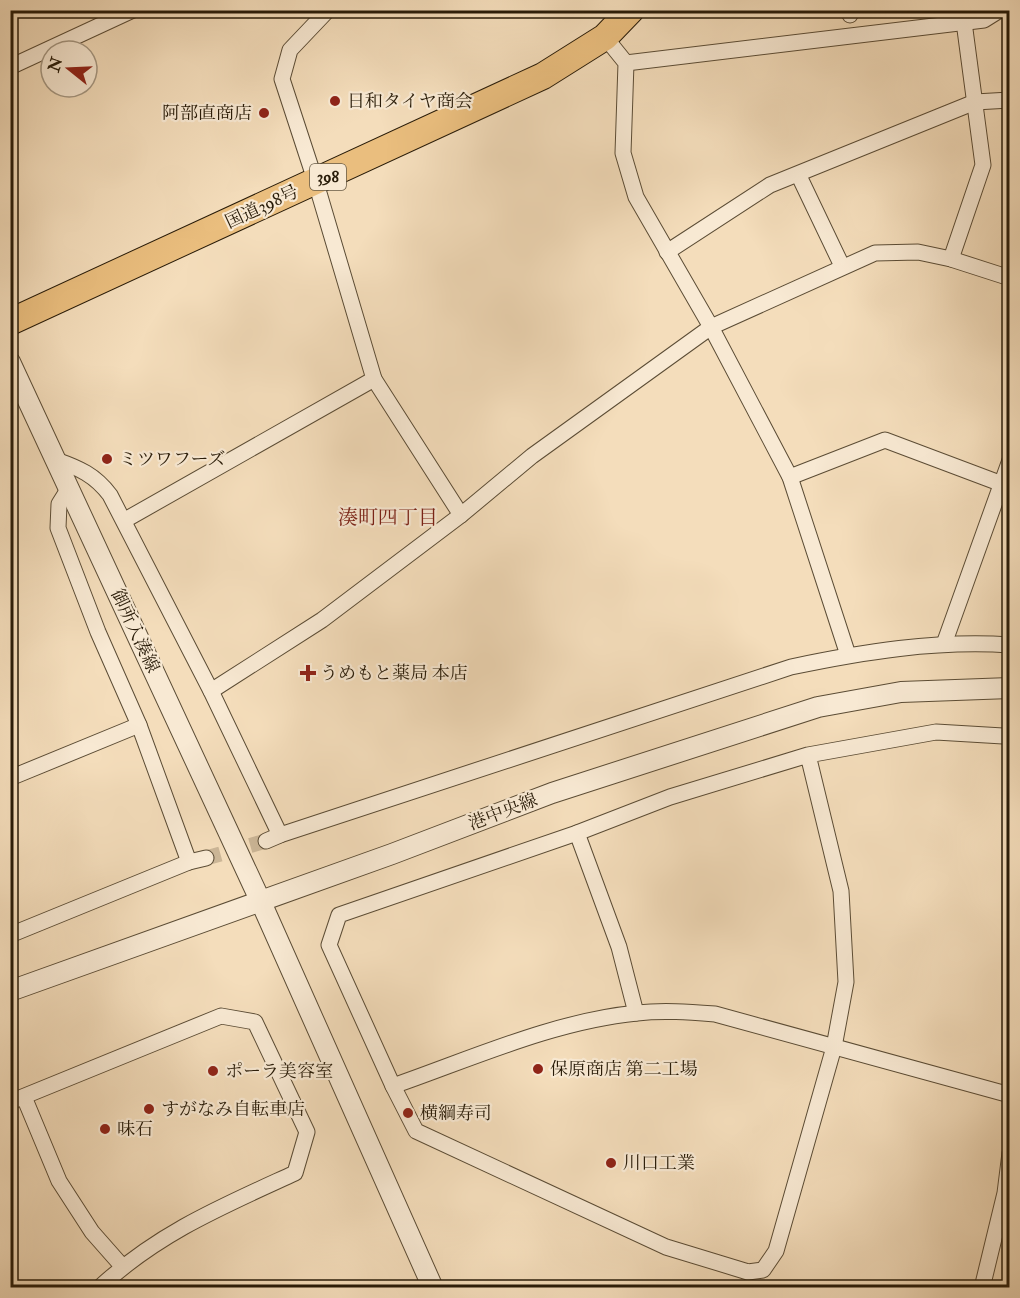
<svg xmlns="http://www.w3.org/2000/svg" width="1020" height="1298" font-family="'IM FELL Double Pica','Noto Serif JP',serif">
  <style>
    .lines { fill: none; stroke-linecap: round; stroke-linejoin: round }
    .minor-tunnel { stroke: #cbb697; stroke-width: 15; stroke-dasharray: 15 8; stroke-linecap: butt }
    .minor-casing { stroke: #5b4c35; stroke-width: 17 }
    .tertiary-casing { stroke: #5b4c35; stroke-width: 22 }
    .trunk-casing { stroke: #281b08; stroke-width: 28 }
    .minor { stroke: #f8e9d3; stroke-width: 15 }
    .tertiary { stroke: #f8e9d3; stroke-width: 20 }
    .trunk { stroke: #eabe7e; stroke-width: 26 }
    .poi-dot { fill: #8f2418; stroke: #f8e9d3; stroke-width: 2 }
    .labels { text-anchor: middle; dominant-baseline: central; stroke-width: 4.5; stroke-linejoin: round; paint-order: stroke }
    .shield { fill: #f8e9d3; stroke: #665945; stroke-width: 1.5 }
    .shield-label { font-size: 16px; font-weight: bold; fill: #281b08 }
    .poi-label { font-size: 18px; fill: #281b08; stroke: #f8e9d3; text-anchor: start }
    .street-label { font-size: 18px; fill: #281b08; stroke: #f8e9d3 }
    .neighbourhood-label { font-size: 20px; fill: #7a1f14; stroke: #f8e9d3 }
  </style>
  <rect width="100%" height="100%" fill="#f4ddbb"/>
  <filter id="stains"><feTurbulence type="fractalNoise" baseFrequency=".00333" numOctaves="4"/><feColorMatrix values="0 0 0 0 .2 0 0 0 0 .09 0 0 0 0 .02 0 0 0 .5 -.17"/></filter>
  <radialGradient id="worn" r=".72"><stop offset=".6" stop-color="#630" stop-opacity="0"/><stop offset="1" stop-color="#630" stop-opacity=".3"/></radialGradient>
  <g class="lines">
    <path class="minor-tunnel" d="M206,858L266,841"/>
    <defs>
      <g id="minor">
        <path d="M328,10L290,50L282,79L316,183L374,379L461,515"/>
        <path d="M850,10V15"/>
        <path d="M605,37L626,63L623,153L636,197L711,327L790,477L848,655"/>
        <path d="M626,63L984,20L1000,10"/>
        <path d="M10,67L133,10"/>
        <path d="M799,176L842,266"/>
        <path d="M667,252L770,185L975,102L1010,100"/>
        <path d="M951,259L983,165L964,22"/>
        <path d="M56,460C79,468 95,475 110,495L211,691L280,835L791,667C862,652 936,640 1010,645"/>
        <path d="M790,477L885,440L1010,487"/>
        <path d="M69,488L59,504L58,528L98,632L139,725L189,862"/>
        <path d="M125,520L374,379"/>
        <path d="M944,644L1010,460"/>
        <path d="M211,691L322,620L461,515L532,456L711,327L875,253L918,252L951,259L1010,278"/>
        <path d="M808,755L841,891L846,982L834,1047L776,1251L763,1270L748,1272L666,1247L416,1131L393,1086L329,945L339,915L577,833L670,797L808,755L936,732L1003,736"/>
        <path d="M10,778L139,725"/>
        <path d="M577,833L619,947L636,1013"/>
        <path d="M266,841L280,835"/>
        <path d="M10,935L189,862L206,858"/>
        <path d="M393,1086C471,1059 554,1021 637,1013C663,1010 689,1012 715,1014L1010,1095"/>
        <path d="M24,1097L59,1181L92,1232L122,1266"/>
        <path d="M10,1102L221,1016L255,1022L307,1132L295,1173C223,1206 158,1233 99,1288"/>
        <path d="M982,1288L1005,1193L1010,1153"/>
      </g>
      <g id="tertiary">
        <path d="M10,362L260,900L433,1288"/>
        <path d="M10,991L392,854L552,793L818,707L901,692L1010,688"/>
      </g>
      <path id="trunk" d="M10,322L543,76L605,37L631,10"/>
    </defs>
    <use href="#minor" class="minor-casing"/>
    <use href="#tertiary" class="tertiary-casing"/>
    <use href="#trunk" class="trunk-casing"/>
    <use href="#minor" class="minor"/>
    <use href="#tertiary" class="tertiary"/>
    <use href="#trunk" class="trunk"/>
  </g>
  <g class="poi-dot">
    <circle cx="335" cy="101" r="6"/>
    <circle cx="264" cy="113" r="6"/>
    <circle cx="107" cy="459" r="6"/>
    <path d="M305 664h6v6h6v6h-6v6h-6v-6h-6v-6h6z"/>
    <circle cx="538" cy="1069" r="6"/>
    <circle cx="213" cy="1071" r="6"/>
    <circle cx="149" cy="1109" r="6"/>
    <circle cx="408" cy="1113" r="6"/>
    <circle cx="105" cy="1129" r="6"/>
    <circle cx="611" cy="1163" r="6"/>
  </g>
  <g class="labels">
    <rect class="shield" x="310" y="164" width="36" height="26" rx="4.5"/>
    <g class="shield-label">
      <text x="328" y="177">398</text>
    </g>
    <g class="poi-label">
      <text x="347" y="101">日和タイヤ商会</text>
      <text x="252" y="113" text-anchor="end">阿部直商店</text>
      <text x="119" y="459">ミツワフーズ</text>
      <text x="320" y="673">うめもと薬局 本店</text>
      <text x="550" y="1069">保原商店 第二工場</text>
      <text x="225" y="1071">ポーラ美容室</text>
      <text x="161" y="1109">すがなみ自転車店</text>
      <text x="420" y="1113">横綱寿司</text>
      <text x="117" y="1129">味石</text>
      <text x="623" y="1163">川口工業</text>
    </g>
    <g class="street-label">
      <text transform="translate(262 207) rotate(-25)">国道398号</text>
      <text transform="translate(135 631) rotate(65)">御所入湊線</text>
      <text transform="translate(503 812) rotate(-21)">港中央線</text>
    </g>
    <g class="neighbourhood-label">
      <text x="388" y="517">湊町四丁目</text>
    </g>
  </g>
  <rect width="1020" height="1298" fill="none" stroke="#f4ddbb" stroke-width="36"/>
  <rect x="12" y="12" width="996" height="1274" fill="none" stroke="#281b08" stroke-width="3"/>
  <rect x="18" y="18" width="984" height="1262" fill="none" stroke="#281b08" stroke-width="1.5"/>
  <g transform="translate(69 69) rotate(288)"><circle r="28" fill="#f8e9d3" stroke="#a59782" stroke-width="1.5"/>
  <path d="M0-4.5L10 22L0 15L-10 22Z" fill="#8f2418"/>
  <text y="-9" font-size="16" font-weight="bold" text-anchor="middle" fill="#281b08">N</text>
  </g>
  <rect width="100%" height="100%" filter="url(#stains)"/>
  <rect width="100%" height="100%" fill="url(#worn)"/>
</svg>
